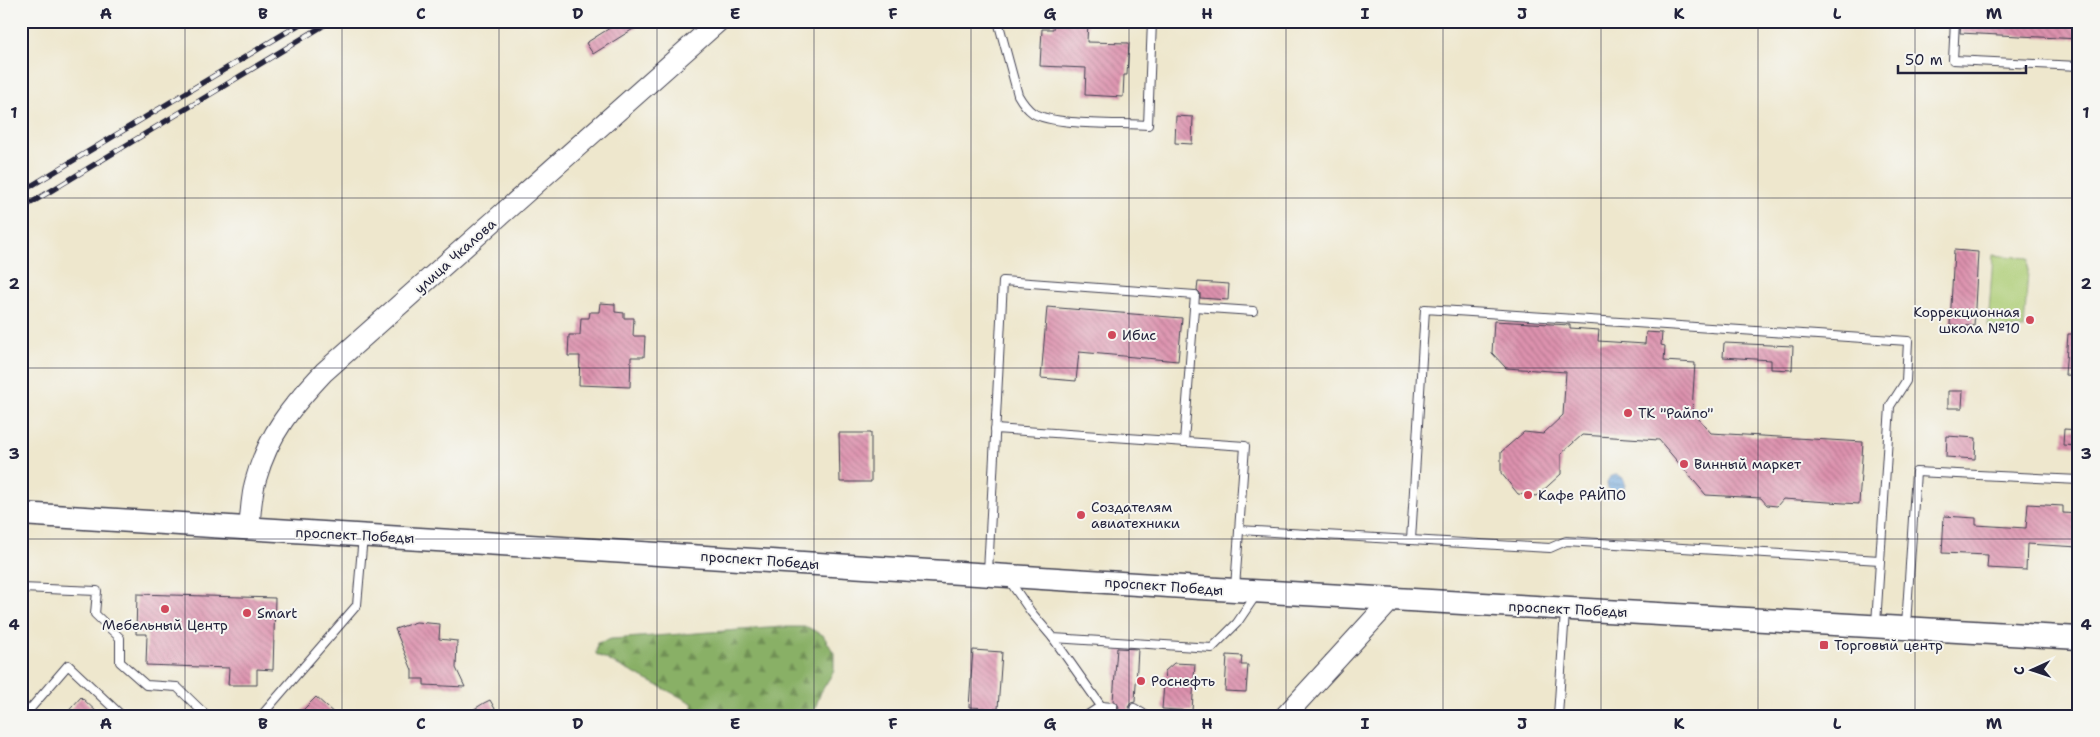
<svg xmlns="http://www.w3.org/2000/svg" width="2100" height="737" font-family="'Shantell Sans',sans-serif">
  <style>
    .forest { fill: url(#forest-firs); stroke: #566950 }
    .park { fill: url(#park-crowns); stroke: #677758 }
    .garden { fill: #accc74; stroke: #677758 }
    .water { fill: url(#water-rules); stroke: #48648c }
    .building { fill: url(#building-back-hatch) }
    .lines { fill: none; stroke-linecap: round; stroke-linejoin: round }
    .service-casing { stroke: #414051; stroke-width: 10 }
    .tertiary-casing { stroke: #414051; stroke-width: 22 }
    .secondary-casing { stroke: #414051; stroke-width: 25 }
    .service { stroke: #fff; stroke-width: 8 }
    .tertiary { stroke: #fff; stroke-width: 20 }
    .secondary { stroke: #fff; stroke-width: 22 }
    .rail-casing { stroke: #22223b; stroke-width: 5.5 }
    .rail { stroke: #f6f6f2; stroke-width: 4; stroke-dasharray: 11; stroke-linecap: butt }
    .grid { fill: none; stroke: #22223b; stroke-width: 1; stroke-opacity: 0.55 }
    .poi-dot { fill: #d1495b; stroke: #f6f6f2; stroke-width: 2 }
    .labels { text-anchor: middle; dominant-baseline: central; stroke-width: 4; stroke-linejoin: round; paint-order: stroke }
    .street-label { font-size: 14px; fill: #22223b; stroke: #f6f6f2 }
    .poi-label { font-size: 14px; fill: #22223b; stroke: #f6f6f2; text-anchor: start }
    .neatline { fill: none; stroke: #22223b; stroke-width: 2 }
    .grid-label { font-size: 16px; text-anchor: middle; font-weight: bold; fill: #22223b }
  </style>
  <defs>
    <pattern id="forest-firs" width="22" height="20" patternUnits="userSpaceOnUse" patternTransform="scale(1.25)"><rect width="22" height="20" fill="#89b066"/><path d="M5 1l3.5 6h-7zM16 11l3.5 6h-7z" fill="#708f55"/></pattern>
    <pattern id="park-crowns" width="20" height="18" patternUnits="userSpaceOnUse" patternTransform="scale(1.25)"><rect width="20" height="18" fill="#accc74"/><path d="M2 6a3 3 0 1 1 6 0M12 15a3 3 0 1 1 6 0" fill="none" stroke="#94af65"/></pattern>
    <pattern id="water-rules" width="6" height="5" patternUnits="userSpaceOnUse" patternTransform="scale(1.25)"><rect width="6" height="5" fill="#6da5dc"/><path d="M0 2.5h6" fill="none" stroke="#5986b4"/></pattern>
    <pattern id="building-back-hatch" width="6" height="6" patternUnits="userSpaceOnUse" patternTransform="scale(1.25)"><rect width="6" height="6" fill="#dd92ae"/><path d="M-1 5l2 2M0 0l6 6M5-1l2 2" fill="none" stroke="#b3778f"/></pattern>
  </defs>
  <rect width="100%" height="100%" fill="#f6f6f2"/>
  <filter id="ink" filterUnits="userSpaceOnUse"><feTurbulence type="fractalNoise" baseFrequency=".02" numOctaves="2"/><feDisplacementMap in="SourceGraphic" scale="10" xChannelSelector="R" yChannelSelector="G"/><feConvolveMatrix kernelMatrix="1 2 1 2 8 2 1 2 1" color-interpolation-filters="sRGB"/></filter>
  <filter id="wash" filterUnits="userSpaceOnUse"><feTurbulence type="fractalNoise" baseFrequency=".0096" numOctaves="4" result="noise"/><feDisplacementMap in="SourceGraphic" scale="20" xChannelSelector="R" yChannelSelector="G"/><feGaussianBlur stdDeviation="1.12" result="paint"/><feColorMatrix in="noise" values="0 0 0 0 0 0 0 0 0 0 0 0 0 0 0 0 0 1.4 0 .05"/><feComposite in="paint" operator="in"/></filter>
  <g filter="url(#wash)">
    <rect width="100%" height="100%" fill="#eee7cd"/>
    <path class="forest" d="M782,627H807L823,635L834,653V671L821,692L812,716H695L692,703L596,654L597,643L611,639Z"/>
    <path class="park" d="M1261,21H1303V25L1261,23Z"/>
    <path class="garden" d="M1993,255L2029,258L2024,329L1988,327Z"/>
    <circle class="water" cx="1616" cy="484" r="9"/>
    <g id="blocks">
      <g class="building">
        <path d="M621,21H646L593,54L586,43Z"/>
        <path d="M1054,21H1088L1087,42L1129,43L1127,75H1124L1123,97L1085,95L1086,68L1040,66L1042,29H1053Z"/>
        <path d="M1961,21H2079V39L1960,33Z"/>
        <path d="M1176,116L1193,117L1192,144L1175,143Z"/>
        <path d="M1954,250L1978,252L1974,326L1950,325Z"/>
        <path d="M1198,282L1229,284L1228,300L1200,298V293L1197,290Z"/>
        <path d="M600,303L615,304V312L624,313V318H634L633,336H645L644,357H631L630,387L579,385L580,356H568L569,335H580L581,318H589L590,312H599Z"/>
        <path d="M1047,307L1182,318L1178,361L1079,352L1076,381L1041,378Z"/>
        <path d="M1494,321L1570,325V328L1599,330L1598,341L1645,344L1646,332L1662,333L1661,345L1665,346L1664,361L1695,363L1692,411L1711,433L1863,442L1859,504L1783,499L1777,506L1767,505L1761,498L1706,495L1659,440L1582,435L1561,454V474L1537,496L1518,494L1501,473V452L1524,432L1543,434L1563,415L1566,372L1506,368L1492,353Z"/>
        <path d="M2068,334H2079V376L2065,375Z"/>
        <path d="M1724,343L1793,346L1792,370L1771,369V360L1723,357Z"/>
        <path d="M1948,391H1963L1962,408H1948Z"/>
        <path d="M2064,429L2079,430V446L2063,445Z"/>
        <path d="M839,433H871V482H840Z"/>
        <path d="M1947,436L1976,438L1975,459L1946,457Z"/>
        <path d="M2028,504L2063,506V513L2079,514V547L2027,544L2026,570L1987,568L1988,555L1942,553L1944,516L1976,518V525L2026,528Z"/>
        <path d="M137,594L275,598L273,670L257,669V685H228L229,668L146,665L147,634H136Z"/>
        <path d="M416,622L440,624L439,639L457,641L456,668L465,687L424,685V679H412V670L395,629Z"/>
        <path d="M1117,648L1138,649L1135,702L1131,703L1128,707L1134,716H1112L1113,713L1117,711L1119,707L1117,703L1113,701Z"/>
        <path d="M973,650L1002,652L998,709L969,707Z"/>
        <path d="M1227,655L1242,656L1241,665H1248L1246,692L1225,691Z"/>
        <path d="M1174,663L1195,664L1192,711L1162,709L1165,671Z"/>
        <path d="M81,697L101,716H64Z"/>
        <path d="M316,697L337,716H297Z"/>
        <path d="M490,700L499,716H463L484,703Z"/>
      </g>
    </g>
  </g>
  <g filter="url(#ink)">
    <use href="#blocks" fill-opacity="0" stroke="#414051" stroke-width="1"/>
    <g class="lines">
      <defs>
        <g id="service">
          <path d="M998,21L1018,95C1022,102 1026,108 1033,113C1054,126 1122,123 1148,125L1152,21"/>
          <path d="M1955,21L1953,60L2079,66"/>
          <path d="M1194,307L1253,311"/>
          <path d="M995,429L1245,446L1235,588"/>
          <path d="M1239,530L1411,540L1425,309L1908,341L1906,381L1890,406L1876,624"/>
          <path d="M1411,540L1550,548L1566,541L1880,560"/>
          <path d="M988,572L1003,281L1195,295L1184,442"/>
          <path d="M1009,580L1031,612L1053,638L1212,648L1237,623L1256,595"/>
          <path d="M21,588L97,591L95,614L120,638V662L146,685L177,687L207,716"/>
          <path d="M1906,626L1916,472L2079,480"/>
          <path d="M1053,638L1101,706"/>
          <path d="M1134,708L1147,716"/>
          <path d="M24,716L68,665L122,716"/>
          <path d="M261,716L357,605L363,536"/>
          <path d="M1086,716L1101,706L1113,707"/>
          <path d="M1558,716L1565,611"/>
        </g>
        <g id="tertiary">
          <path d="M249,529C251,513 251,495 256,479C269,433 292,406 324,372L719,21"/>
          <path d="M1285,716L1393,598"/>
        </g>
        <path id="secondary" d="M21,514L1200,588L2079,638"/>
      </defs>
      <use href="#service" class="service-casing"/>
      <use href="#tertiary" class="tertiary-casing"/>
      <use href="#secondary" class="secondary-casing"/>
      <use href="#service" class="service"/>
      <use href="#tertiary" class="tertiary"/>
      <use href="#secondary" class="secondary"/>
      <defs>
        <g id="rail">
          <path d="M21,192L305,21"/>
          <path d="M21,209L331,21"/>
        </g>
      </defs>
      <use href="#rail" class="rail-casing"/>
      <use href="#rail" class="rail"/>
    </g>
  </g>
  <path class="grid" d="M185,21V716M342,21V716M499,21V716M657,21V716M814,21V716M971,21V716M1129,21V716M1286,21V716M1443,21V716M1601,21V716M1758,21V716M1915,21V716M21,198H2079M21,368H2079M21,539H2079"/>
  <g class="poi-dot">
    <circle cx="2030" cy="320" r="5"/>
    <circle cx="1112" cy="335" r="5"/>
    <circle cx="1628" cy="413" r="5"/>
    <circle cx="1684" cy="464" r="5"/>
    <circle cx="1528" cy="495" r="5"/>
    <circle cx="1081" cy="515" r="5"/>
    <circle cx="165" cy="609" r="5"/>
    <circle cx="247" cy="613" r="5"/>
    <rect x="1819" y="640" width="10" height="10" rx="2.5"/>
    <circle cx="1141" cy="681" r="5"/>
  </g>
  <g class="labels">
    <g class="street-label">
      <text transform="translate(455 256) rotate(-42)">улица Чкалова</text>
      <text transform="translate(355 535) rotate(3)">проспект Победы</text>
      <text transform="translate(760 560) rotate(4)">проспект Победы</text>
      <text transform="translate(1164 586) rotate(4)">проспект Победы</text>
      <text transform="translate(1568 609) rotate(3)">проспект Победы</text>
    </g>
    <g class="poi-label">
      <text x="2020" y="312" text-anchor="end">Коррекционная<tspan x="2020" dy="16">школа №10</tspan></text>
      <text x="1122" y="335">Ибис</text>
      <text x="1638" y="413">ТК "Райпо"</text>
      <text x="1694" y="464">Винный маркет</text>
      <text x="1538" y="495">Кафе РАЙПО</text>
      <text x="1091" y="507">Создателям<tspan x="1091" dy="16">авиатехники</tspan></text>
      <text x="257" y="613">Smart</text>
      <text x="165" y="625" text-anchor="middle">Мебельный Центр</text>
      <text x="1834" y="645">Торговый центр</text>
      <text x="1151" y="681">Роснефть</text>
    </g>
  </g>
  <rect width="2100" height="737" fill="none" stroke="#f6f6f2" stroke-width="55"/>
  <g transform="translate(2032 670) rotate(267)" stroke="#f6f6f2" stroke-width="4" paint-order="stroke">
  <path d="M0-4L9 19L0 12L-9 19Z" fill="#22223b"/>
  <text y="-8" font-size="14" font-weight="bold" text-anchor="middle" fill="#22223b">С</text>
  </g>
  <path d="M1898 65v8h128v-8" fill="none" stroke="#22223b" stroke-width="2.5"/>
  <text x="1905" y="65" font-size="15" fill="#22223b" stroke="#f6f6f2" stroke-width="4" paint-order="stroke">50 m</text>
  <rect x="28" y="28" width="2044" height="682" class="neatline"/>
  <g class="grid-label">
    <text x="106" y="19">A</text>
    <text x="263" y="19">B</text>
    <text x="421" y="19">C</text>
    <text x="578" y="19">D</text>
    <text x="735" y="19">E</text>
    <text x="893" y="19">F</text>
    <text x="1050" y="19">G</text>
    <text x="1207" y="19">H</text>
    <text x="1365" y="19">I</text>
    <text x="1522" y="19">J</text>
    <text x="1679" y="19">K</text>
    <text x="1837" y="19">L</text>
    <text x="1994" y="19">M</text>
    <text x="14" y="118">1</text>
    <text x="2086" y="118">1</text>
    <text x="14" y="289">2</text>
    <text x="2086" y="289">2</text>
    <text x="14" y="459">3</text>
    <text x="2086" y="459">3</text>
    <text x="14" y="630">4</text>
    <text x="2086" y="630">4</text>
    <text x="106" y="729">A</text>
    <text x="263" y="729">B</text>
    <text x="421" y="729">C</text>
    <text x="578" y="729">D</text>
    <text x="735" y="729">E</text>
    <text x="893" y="729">F</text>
    <text x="1050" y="729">G</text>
    <text x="1207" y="729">H</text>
    <text x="1365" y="729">I</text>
    <text x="1522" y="729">J</text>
    <text x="1679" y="729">K</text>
    <text x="1837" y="729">L</text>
    <text x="1994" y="729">M</text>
  </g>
</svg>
